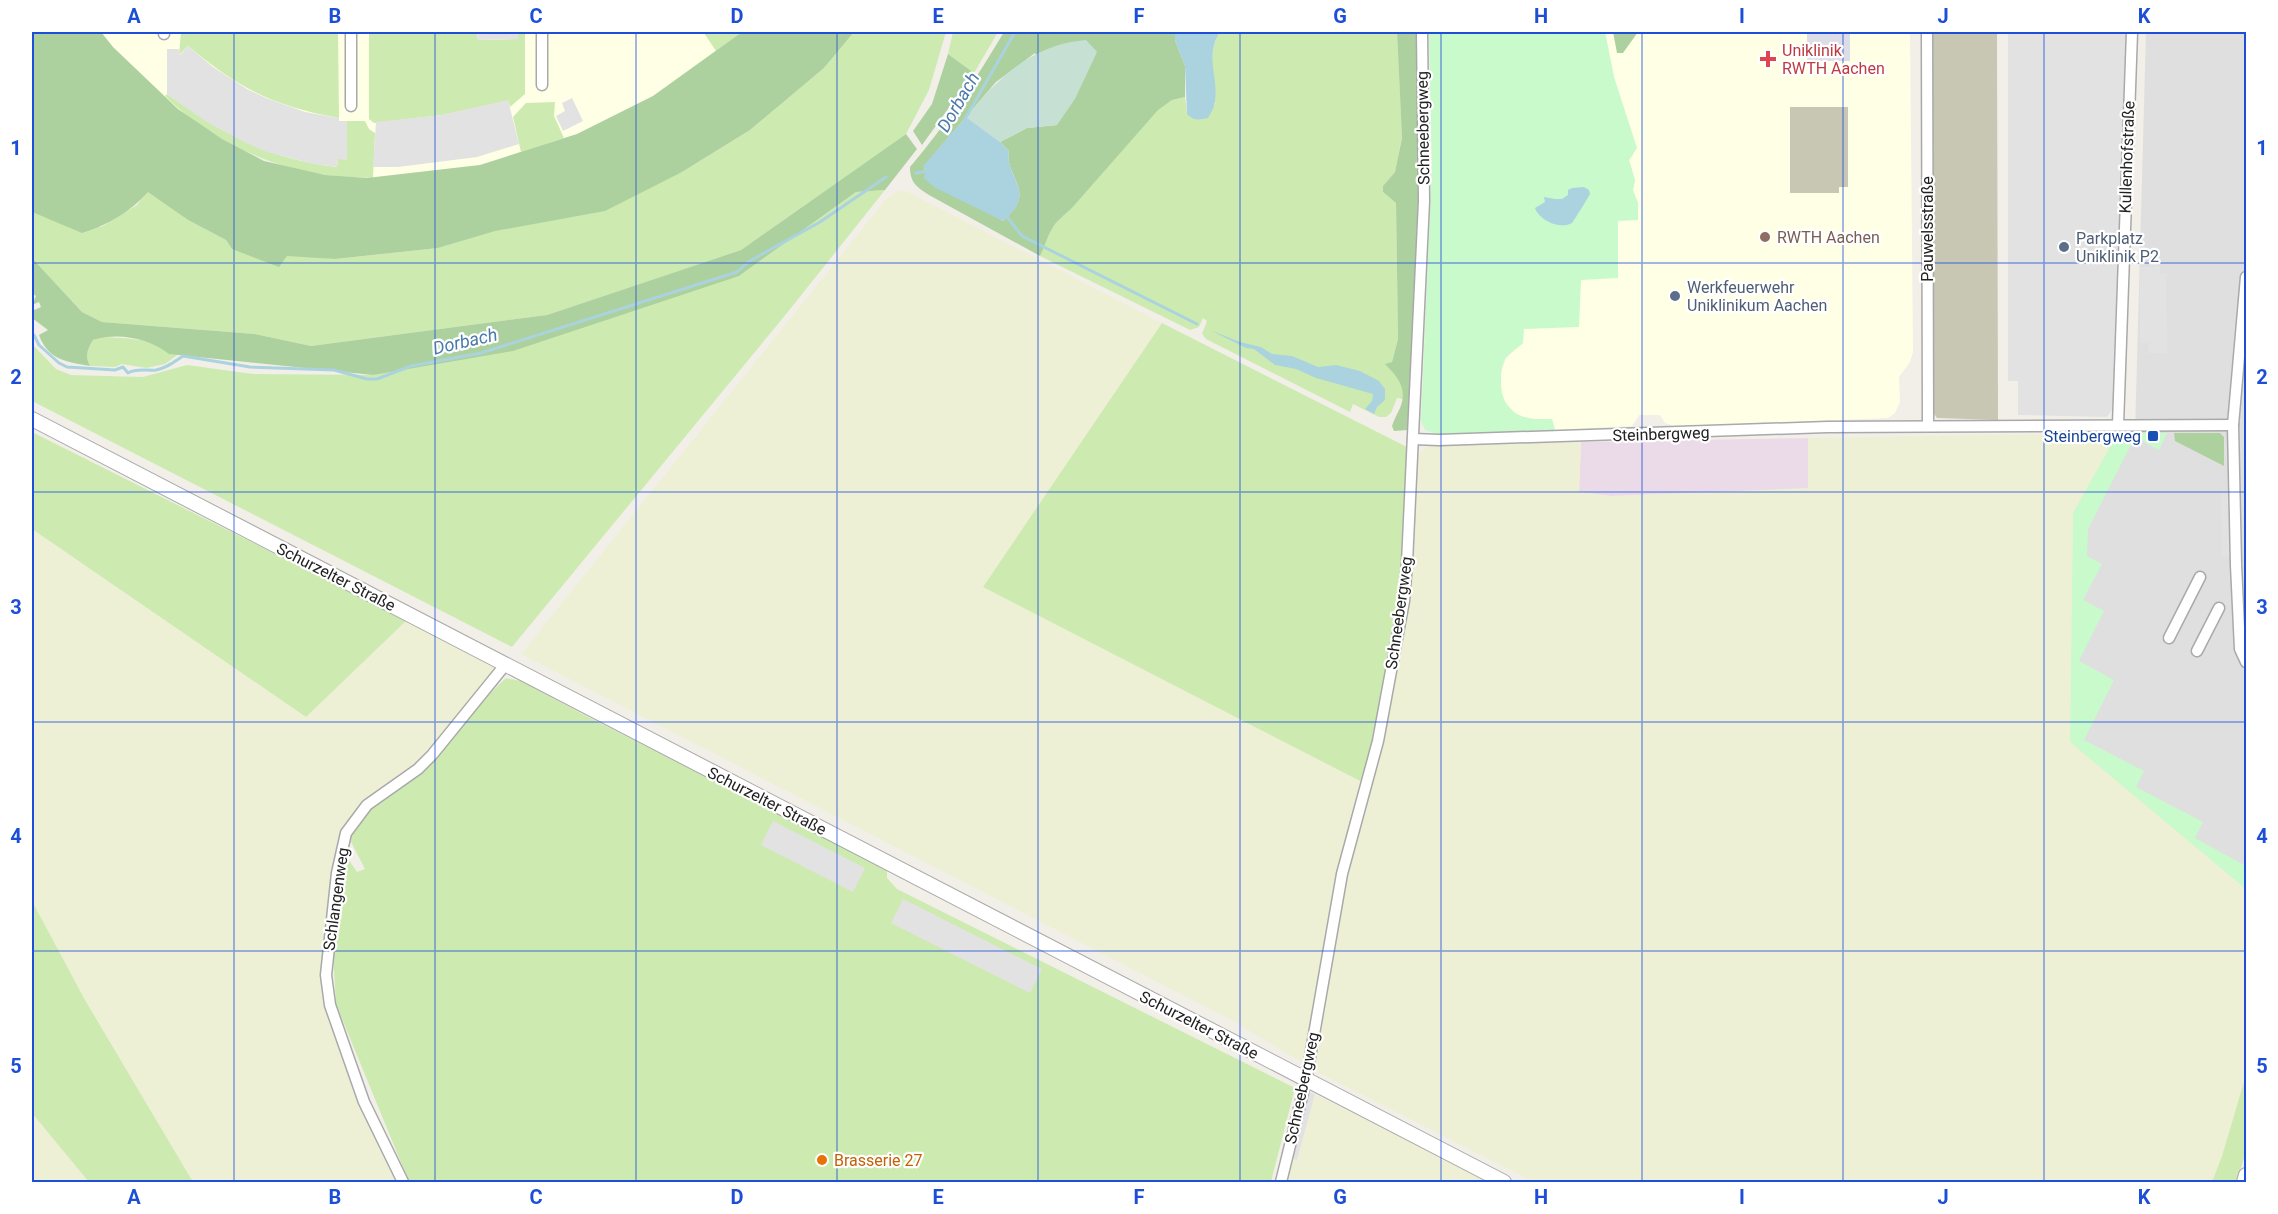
<svg xmlns="http://www.w3.org/2000/svg" width="2278" height="1214" font-family="Roboto,sans-serif">
  <style>
    .residential { fill: #e0dfdf }
    .industrial { fill: #ebdbe8 }
    .education { fill: #ffffe5 }
    .construction { fill: #c7c7b4 }
    .farmland { fill: #eef0d5 }
    .grass { fill: #cdebb0 }
    .forest { fill: #add19e; fill-rule: evenodd }
    .wetland { fill: #c6e0d4 }
    .park { fill: #c8facc }
    .parking { fill: #e2e2e2 }
    .plaza { fill: #dddde8 }
    .water { fill: #aad3df }
    .lines { fill: none; stroke-linecap: round; stroke-linejoin: round }
    .stream { stroke: #aad3df; stroke-width: 3 }
    .minor-casing { stroke: #a9a9a9; stroke-width: 13 }
    .tertiary-casing { stroke: #a9a9a9; stroke-width: 16 }
    .minor { stroke: #fff; stroke-width: 10 }
    .tertiary { stroke: #fff; stroke-width: 14 }
    .grid { fill: none; stroke: #1d4ed8; stroke-width: 1.5; stroke-opacity: 0.55 }
    .health-dot { fill: #e0444e; stroke: #fff; stroke-width: 2 }
    .education-dot { fill: #8d6e63; stroke: #fff; stroke-width: 2 }
    .service-dot { fill: #5c6f8a; stroke: #fff; stroke-width: 2 }
    .transit-dot { fill: #1a4fb4; stroke: #fff; stroke-width: 2 }
    .food-dot { fill: #e8710a; stroke: #fff; stroke-width: 2 }
    .labels { text-anchor: middle; dominant-baseline: central; stroke-width: 4.5; stroke-linejoin: round; paint-order: stroke }
    .health-label { font-size: 16px; fill: #be3a42; stroke: #fff; text-anchor: start }
    .street-label { font-size: 16px; fill: #222; stroke: #fff }
    .education-label { font-size: 16px; fill: #785e54; stroke: #fff; text-anchor: start }
    .service-label { font-size: 16px; fill: #4e5e75; stroke: #fff; text-anchor: start }
    .transit-label { font-size: 16px; fill: #164399; stroke: #fff; text-anchor: end }
    .food-label { font-size: 16px; fill: #c56008; stroke: #fff; text-anchor: start }
    .water-label { font-size: 18px; font-style: italic; fill: #4a7aab; stroke: #fff }
    .neatline { fill: none; stroke: #1d4ed8; stroke-width: 2 }
    .grid-label { font-size: 20px; text-anchor: middle; font-weight: bold; fill: #1d4ed8 }
  </style>
  <rect width="100%" height="100%" fill="#f2efe9"/>
  <path class="residential" d="M2146,32H2246V889L2080,750L2073,513L2118,433H2135Z"/>
  <path class="industrial" d="M1808,438V489L1611,496L1579,492L1581,442Z"/>
  <g class="education">
    <path d="M93,32H742L653,96L577,134L480,165L367,178L325,175L159,104Z"/>
    <path d="M1605,32H1910L1913,352L1910,362L1899,377L1900,402L1895,413L1888,418L1676,427L1665,423L1660,415H1639L1632,426L1555,430L1552,419H1528L1516,414L1504,401L1501,392V372L1506,358L1514,351L1523,329L1581,280L1618,220H1638V204L1633,190L1635,180L1629,160L1633,155L1614,77Z"/>
  </g>
  <g class="construction">
    <path d="M1932,32H1997L1998,420L1937,418L1932,411Z"/>
    <path d="M1790,107H1848V187H1839V193H1790Z"/>
  </g>
  <g class="farmland">
    <path d="M898,191H906L1162,323L984,587L1362,782L1341,855L1310,1032L1305,1058L1301,1062L1235,1022L521,654L886,199Z"/>
    <path d="M2118,433L2073,513L2070,742L2246,889V1075L2222,1156L2212,1182H1534L1315,1071L1342,898L1386,729L1408,600L1412,566L1417,459L1421,451L1428,446L1581,442L1579,492L1611,496L1808,488V438Z"/>
    <path d="M32,529L306,717L407,620L494,664L495,671L421,761L346,827L324,975L361,1100L397,1182H193L85,1000L32,901Z"/>
    <path d="M1315,1094L1490,1182H1283L1289,1158L1297,1160Z"/>
    <path d="M32,1113L89,1182H32Z"/>
  </g>
  <g class="grass">
    <path d="M181,32H338L339,118C273,106 240,89 188,46L179,55Z"/>
    <path d="M369,32H477L478,40L518,39V32H525V94L510,107L508,101L442,115L374,123L369,119Z"/>
    <path d="M707,32H742L716,51L704,33Z"/>
    <path d="M854,32H946L929,90L906,134L741,250L547,315L311,346L255,334L102,322L82,312L32,258V212L44,217L101,227L137,205L148,191L188,220L226,240L232,249L335,259L438,248L682,172L750,130L824,68Z"/>
    <path d="M953,32H998L974,73L948,54Z"/>
    <path d="M1220,32H1397L1402,137L1395,172L1383,186V192L1396,203L1398,339L1392,362L1386,364C1396,375 1405,383 1403,399L1397,398L1391,413L1386,417H1379L1353,404L1350,412L1206,339L1202,334L1207,321L1203,318L1199,327L1190,330L1040,256C1045,247 1047,237 1052,229C1056,221 1065,215 1072,208L1158,109L1172,100L1185,97L1187,114L1215,105C1214,81 1206,53 1220,32Z"/>
    <path d="M167,94C224,133 267,159 337,167L338,159H346L347,121H365L369,129L375,133L373,178C357,177 341,177 326,175C267,167 207,138 165,96Z"/>
    <path d="M555,102L554,116L564,138L521,152L513,117L526,103Z"/>
    <path d="M885,190L787,313L512,647L32,401V344L56,369L71,375L143,377L187,365L253,374L373,375L739,276L856,192Z"/>
    <path d="M1162,323L1407,447C1409,468 1406,490 1405,511C1401,603 1384,693 1362,782L983,587Z"/>
    <path d="M103,337C120,338 136,338 153,343C166,347 164,354 180,353L165,364L146,368L122,364L115,367L90,366C85,356 87,350 93,340Z"/>
    <path d="M32,432L407,620L306,717L32,529Z"/>
    <path d="M506,678L521,681L588,717L887,868V878L897,889L1295,1088L1271,1182H409L336,1004L333,955L345,858L347,857L357,872L365,869L349,838C368,796 415,774 447,743C468,723 484,697 506,678Z"/>
    <path d="M32,901L85,1000L193,1182H89L32,1113Z"/>
    <path d="M2246,1075V1151L2237,1182H2212L2222,1156Z"/>
  </g>
  <g class="forest">
    <path d="M32,32H101L113,47L178,109L222,139L264,161L325,175L367,178L480,165L577,134L653,96L742,32H854L824,68L750,130L682,172L605,211L495,231L438,248L335,259L287,256L279,267L232,249L226,240L188,220L148,192C130,212 108,225 82,233L32,212Z"/>
    <path d="M1004,32H1175V40L1185,66V97L1172,100L1158,110L1072,208C1065,215 1056,221 1052,229C1047,237 1045,247 1040,256L929,195C917,187 910,183 910,167C946,125 976,79 1004,32ZM1035,53L1057,125L1027,128L1000,142L1009,151C1004,170 1028,187 1016,206C1013,212 1007,216 1003,221L926,175L924,166L996,82Z"/>
    <path d="M1397,32H1417L1418,197L1409,426L1408,430L1394,431L1392,426C1394,420 1397,414 1400,408C1408,389 1398,377 1385,364L1392,362L1398,339L1396,203L1383,192V186L1395,172L1402,138Z"/>
    <path d="M1613,32H1638L1623,53H1617Z"/>
    <path d="M948,54L974,73L922,145L913,131L932,104Z"/>
    <path d="M906,134L917,149L885,190L856,192L739,276L513,351L373,375L169,354C149,338 117,332 93,340C87,350 85,356 90,366C67,362 48,360 39,335L48,330L32,318V311L41,307L39,302L32,305L36,296L32,293V258L82,312L102,322L255,334L311,346L547,315L741,250Z"/>
    <path d="M2174,433H2220L2224,437V466L2175,441Z"/>
  </g>
  <path class="wetland" d="M1086,40L1097,52L1075,99L1057,125L1027,128L1000,142L966,117C999,77 1033,44 1086,40Z"/>
  <g class="park">
    <path d="M1429,32H1605L1614,77L1637,148L1629,160L1635,180L1633,190L1638,203V220L1618,221V278L1581,280L1579,327L1524,329L1523,343C1518,348 1509,353 1505,359C1501,366 1501,375 1501,383C1502,415 1525,421 1552,419L1555,430L1437,434L1425,430L1421,421L1432,165Z"/>
    <path d="M2118,433H2167L2159,450L2135,437L2088,529L2087,556L2102,564L2083,600L2104,611L2079,661L2114,680L2084,740L2144,771L2136,787L2203,822L2195,838L2246,866V889L2070,742L2073,513Z"/>
  </g>
  <g class="parking">
    <path d="M477,32H525H518V39L478,40Z"/>
    <path d="M2008,32H2128L2115,380L2112,410L2107,417L2018,415V381H2008Z"/>
    <path d="M188,46L213,67L247,89L266,98L305,112L339,118V121H347V160L338,159L337,167L314,164L267,152L246,143L207,122L167,94V49H179L180,55Z"/>
    <path d="M572,98L583,121L563,131L556,116L565,111L562,103Z"/>
    <path d="M508,100L519,144L477,157L398,167H373L376,122L442,115Z"/>
    <path d="M2160,266V274H2166L2167,353H2148V343H2140V267Z"/>
    <path d="M2221,493H2231L2232,557L2222,556Z"/>
    <path d="M773,821L865,868L853,892L761,845Z"/>
    <path d="M903,899L1042,969L1030,993L891,923Z"/>
    <path d="M1306,1091L1315,1094L1297,1160L1289,1158Z"/>
  </g>
  <rect class="plaza" x="1807" y="32" width="43" height="29"/>
  <g class="water">
    <path d="M1175,32H1220C1203,57 1221,80 1214,106C1213,110 1210,114 1208,118C1200,120 1193,121 1187,114L1185,66L1175,40Z"/>
    <path d="M966,117L1000,142L1009,151C1004,170 1028,187 1016,207C1013,212 1007,217 1003,221L934,187L924,178L926,171L923,166Z"/>
    <path d="M1584,187L1589,190L1590,194C1588,198 1573,222 1572,223C1560,230 1539,220 1535,208L1545,202L1544,197L1555,199H1562L1568,195V190L1572,188Z"/>
    <path d="M1210,330L1240,342L1261,347L1272,354L1292,356L1318,367L1336,365L1360,371L1379,381L1385,389V400L1377,407L1374,414L1365,409L1372,401L1373,394L1316,378L1296,369L1275,365L1254,349L1246,348Z"/>
  </g>
  <g class="lines">
    <g class="stream">
      <path d="M965,119L1015,32"/>
      <path d="M916,173L928,171"/>
      <path d="M1007,217L1022,236L1197,324"/>
      <path d="M34,335L39,345L59,363L67,367L115,370L123,367L128,373C136,368 147,371 156,370C167,368 174,362 183,356L250,367L334,370L367,379H377L411,366L481,353L737,272L748,262L820,222L886,177"/>
    </g>
    <defs>
      <g id="minor">
        <path d="M542,32V85"/>
        <path d="M1927,32L1928,426"/>
        <path d="M164,34V32"/>
        <path d="M351,106V32"/>
        <path d="M2246,277L2233,425L2236,565L2240,649L2246,662"/>
        <path d="M2118,425L2132,32"/>
        <path d="M1413,439L1439,440L1827,427L2233,425"/>
        <path d="M2169,638L2200,577"/>
        <path d="M2197,651L2219,608"/>
        <path d="M403,1182L364,1102L330,1005L326,975L337,873L346,833L367,805L418,769L432,755L505,665"/>
        <path d="M1281,1182L1306,1080L1342,874L1378,741L1404,601L1407,563L1424,201L1422,32"/>
      </g>
      <g id="tertiary">
        <path d="M32,419L1504,1182"/>
        <path d="M2244,1182L2246,1175"/>
      </g>
    </defs>
    <use href="#minor" class="minor-casing"/>
    <use href="#tertiary" class="tertiary-casing"/>
    <use href="#minor" class="minor"/>
    <use href="#tertiary" class="tertiary"/>
  </g>
  <path class="grid" d="M234,32V1182M435,32V1182M636,32V1182M837,32V1182M1038,32V1182M1240,32V1182M1441,32V1182M1642,32V1182M1843,32V1182M2044,32V1182M32,263H2246M32,492H2246M32,722H2246M32,951H2246"/>
  <path class="health-dot" d="M1765 50h6v6h6v6h-6v6h-6v-6h-6v-6h6z"/>
  <circle class="education-dot" cx="1765" cy="237" r="6"/>
  <g class="service-dot">
    <circle cx="2064" cy="247" r="6"/>
    <circle cx="1675" cy="296" r="6"/>
  </g>
  <rect class="transit-dot" x="2147" y="430" width="12" height="12" rx="3"/>
  <circle class="food-dot" cx="822" cy="1160" r="6"/>
  <g class="labels">
    <g class="health-label">
      <text x="1782" y="50">Uniklinik<tspan x="1782" dy="18">RWTH Aachen</tspan></text>
    </g>
    <g class="street-label">
      <text transform="translate(1423 128) rotate(-91)">Schneebergweg</text>
      <text transform="translate(2127 157) rotate(-88)">Kullenhofstraße</text>
      <text transform="translate(1927 229) rotate(-90)">Pauwelsstraße</text>
      <text transform="translate(1661 434) rotate(-2)">Steinbergweg</text>
      <text transform="translate(336 577) rotate(27)">Schurzelter Straße</text>
      <text transform="translate(1399 613) rotate(-82)">Schneebergweg</text>
      <text transform="translate(767 801) rotate(27)">Schurzelter Straße</text>
      <text transform="translate(336 899) rotate(-82)">Schlangenweg</text>
      <text transform="translate(1199 1025) rotate(27)">Schurzelter Straße</text>
      <text transform="translate(1302 1088) rotate(-78)">Schneebergweg</text>
    </g>
    <g class="education-label">
      <text x="1777" y="237">RWTH Aachen</text>
    </g>
    <g class="service-label">
      <text x="2076" y="238">Parkplatz<tspan x="2076" dy="18">Uniklinik P2</tspan></text>
      <text x="1687" y="287">Werkfeuerwehr<tspan x="1687" dy="18">Uniklinikum Aachen</tspan></text>
    </g>
    <g class="transit-label">
      <text x="2141" y="436">Steinbergweg</text>
    </g>
    <g class="food-label">
      <text x="834" y="1160">Brasserie 27</text>
    </g>
    <g class="water-label">
      <text transform="translate(958 102) rotate(-60)">Dorbach</text>
      <text transform="translate(465 341) rotate(-13)">Dorbach</text>
    </g>
  </g>
  <rect width="2278" height="1214" fill="none" stroke="#ffffff" stroke-width="66"/>
  <rect x="33" y="33" width="2212" height="1148" class="neatline"/>
  <g class="grid-label">
    <text x="134" y="23">A</text>
    <text x="335" y="23">B</text>
    <text x="536" y="23">C</text>
    <text x="737" y="23">D</text>
    <text x="938" y="23">E</text>
    <text x="1139" y="23">F</text>
    <text x="1340" y="23">G</text>
    <text x="1541" y="23">H</text>
    <text x="1742" y="23">I</text>
    <text x="1943" y="23">J</text>
    <text x="2144" y="23">K</text>
    <text x="16" y="155">1</text>
    <text x="2262" y="155">1</text>
    <text x="16" y="384">2</text>
    <text x="2262" y="384">2</text>
    <text x="16" y="614">3</text>
    <text x="2262" y="614">3</text>
    <text x="16" y="843">4</text>
    <text x="2262" y="843">4</text>
    <text x="16" y="1073">5</text>
    <text x="2262" y="1073">5</text>
    <text x="134" y="1204">A</text>
    <text x="335" y="1204">B</text>
    <text x="536" y="1204">C</text>
    <text x="737" y="1204">D</text>
    <text x="938" y="1204">E</text>
    <text x="1139" y="1204">F</text>
    <text x="1340" y="1204">G</text>
    <text x="1541" y="1204">H</text>
    <text x="1742" y="1204">I</text>
    <text x="1943" y="1204">J</text>
    <text x="2144" y="1204">K</text>
  </g>
</svg>
